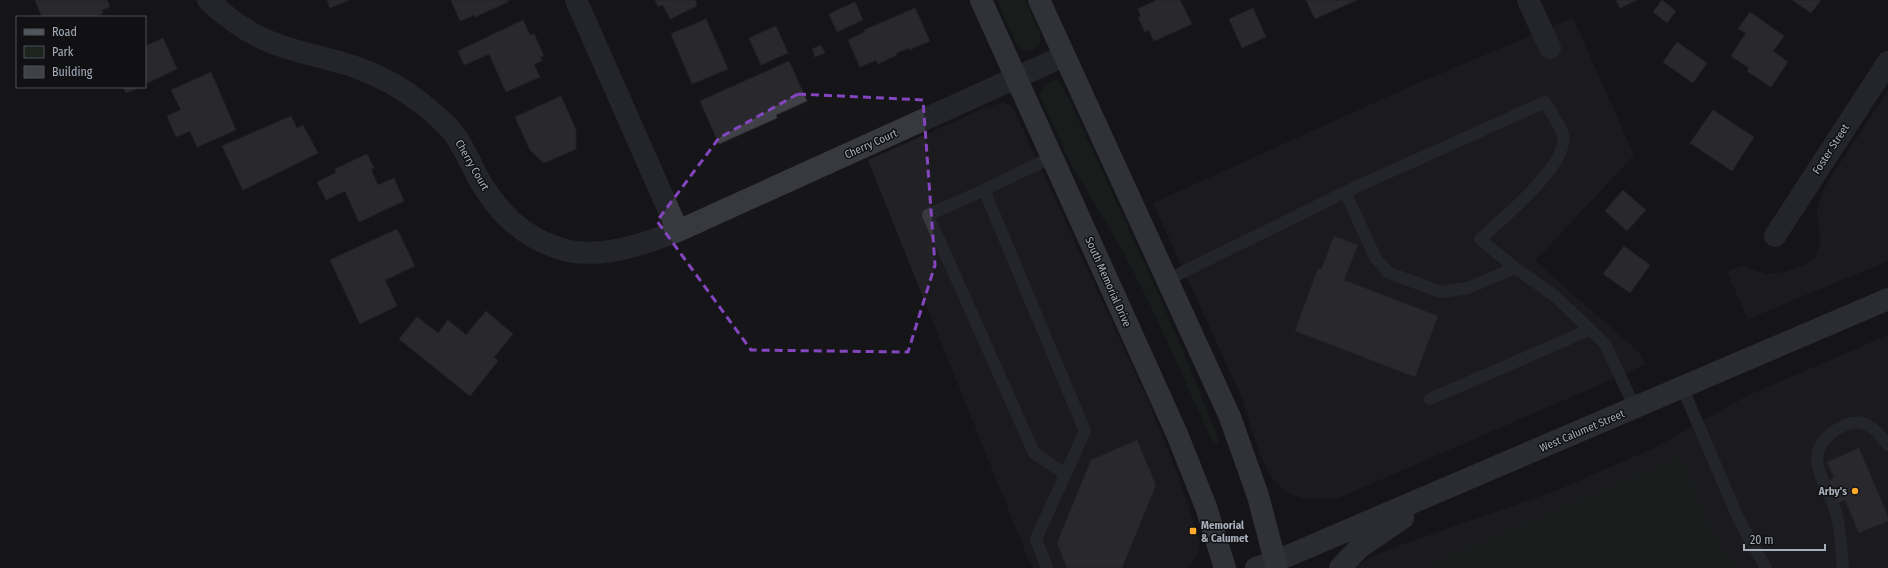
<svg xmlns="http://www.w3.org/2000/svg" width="1888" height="568" font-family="'Fira Sans Condensed',sans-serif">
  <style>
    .built { fill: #222226 }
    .green { fill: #1c241d }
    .building { fill: #404146; stroke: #303035 }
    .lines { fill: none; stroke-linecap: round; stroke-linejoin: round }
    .lane { stroke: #37393e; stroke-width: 12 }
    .street { stroke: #37393e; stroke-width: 22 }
    .secondary { stroke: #45484e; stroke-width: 22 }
    .primary { stroke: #53565d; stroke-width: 22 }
    .marked { fill: none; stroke: #8446be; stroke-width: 3; stroke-dasharray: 8 5; stroke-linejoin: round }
    .poi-dot { fill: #ffaa28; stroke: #111114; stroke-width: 1.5 }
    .labels { text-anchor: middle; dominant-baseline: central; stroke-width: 3; stroke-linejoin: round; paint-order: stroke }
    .street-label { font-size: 11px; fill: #a7aeba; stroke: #111114 }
    .poi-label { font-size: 11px; font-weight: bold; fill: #a7aeba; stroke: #111114; text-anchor: end }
  </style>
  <rect width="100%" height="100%" fill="#161619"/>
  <g class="built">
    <path d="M1573,18L1634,155L1535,261L1640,353L1645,365L1336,499H1304L1288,493L1273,480L1260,455L1241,396L1153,203L1416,84Z"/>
    <path d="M1888,91V261L1748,319L1727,272L1742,266L1767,274L1785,272L1805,265L1816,256L1821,240L1817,216L1818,205L1825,186Z"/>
    <path d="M1004,102L1013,108L1144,392L1178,475L1200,543L1197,556L1187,568H1032L868,160L985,108Z"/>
    <path d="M1888,335V568H1355L1367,559L1401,545L1558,490L1654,448L1747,396Z"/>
  </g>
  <g class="green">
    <path d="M997,0H1025L1040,34V43L1033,51L1024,50L1017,45Z"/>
    <path d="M1058,80L1062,85C1115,200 1171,315 1216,433L1219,443L1216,444L1210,436L1151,306L1125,255L1072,166L1040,96C1042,85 1046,82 1058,80Z"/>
    <path d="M1681,457L1708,525L1736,568H1421Z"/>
  </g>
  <g class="building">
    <path d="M35,0H107L110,7L102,10L103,13L94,17H42Z"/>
    <path d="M327,0H349L330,8Z"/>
    <path d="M451,0H508V2L475,17L474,15L460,21Z"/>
    <path d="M655,0H695L697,6L670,19L663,5L658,7Z"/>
    <path d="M1157,0H1180L1192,24L1154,41L1149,30L1145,32L1138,17L1141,16L1138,9Z"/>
    <path d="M1306,0H1357L1315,19Z"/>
    <path d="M1616,0H1637L1620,8Z"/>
    <path d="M1662,0L1676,11L1667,23L1653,12Z"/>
    <path d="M1792,0H1821L1811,13Z"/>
    <path d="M855,2L863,20L837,32L829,14Z"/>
    <path d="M915,8L930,41L909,50V48L896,53L897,55L878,64L876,60L860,67L848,40L865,32L864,30Z"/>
    <path d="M1253,8L1266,37L1242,48L1229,19Z"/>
    <path d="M1750,12L1784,36L1773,51L1788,62L1771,87L1747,71L1749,68L1731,56L1746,33L1738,29Z"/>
    <path d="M706,19L728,69L692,84L671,34Z"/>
    <path d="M523,20L530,35L534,34L544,56L540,57L542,61L534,64L540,77L506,92L489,54L464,65L458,51Z"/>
    <path d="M776,26L788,53L761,65L749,38Z"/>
    <path d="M163,38L177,69L145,84V43L146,46Z"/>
    <path d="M1677,42L1707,63L1693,83L1663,62Z"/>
    <path d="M821,45L825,53L815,57L812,49Z"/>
    <path d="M789,61L807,101L776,115L777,118L719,144L700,101Z"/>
    <path d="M211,72L236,130L197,147L190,131L176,137L167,116L181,110L171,90Z"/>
    <path d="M123,87H140L126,93Z"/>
    <path d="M561,96L576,130V149L544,163L530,150L515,117Z"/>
    <path d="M1713,110L1754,137L1732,171L1690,143Z"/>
    <path d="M291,116L297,128L303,125L318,153L243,190L222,146Z"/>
    <path d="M367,154L374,168L371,169L378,185L394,178L404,201L359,222L345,191L326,200L317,182L336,173L335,169Z"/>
    <path d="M1623,190L1646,210L1627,231L1605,211Z"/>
    <path d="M397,229L415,266L385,280L397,306L360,324L330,260Z"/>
    <path d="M1334,236L1358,245L1344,280L1438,316L1415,377L1295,331L1318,268L1321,270Z"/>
    <path d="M1624,246L1650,265L1630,293L1603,274Z"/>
    <path d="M486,311L513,334L494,357L498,361L470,396L399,339L417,317L438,333L448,320L466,335Z"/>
    <path d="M1137,440L1156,485L1122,568H1067L1057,543L1091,460Z"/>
    <path d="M1859,448L1888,516V521L1859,533L1845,500L1838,503L1828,481L1834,478L1827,462Z"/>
  </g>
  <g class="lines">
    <g class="lane">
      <path d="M984,190L928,215L1034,453L1065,474"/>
      <path d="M1345,192L1376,259L1389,273L1441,292L1468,288L1515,268"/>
      <path d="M1167,280L1345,192L1545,102C1550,112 1560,124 1563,135C1570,164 1500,221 1480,239L1515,268L1555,296L1605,344L1635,408"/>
      <path d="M1683,389L1739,520L1766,568"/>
      <path d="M1430,399L1589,330"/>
      <path d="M1047,568L1036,539L1085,431L984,190L1052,157"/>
      <path d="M1843,568C1841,551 1841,533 1837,516C1832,492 1804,463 1825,439C1831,433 1840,427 1848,424C1866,418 1878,432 1888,445"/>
    </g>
    <g class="street">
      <path d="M208,0C225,16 246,32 268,41C296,53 326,57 355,67C378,75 401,87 421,103C434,113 448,125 457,138C466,152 472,167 480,181C499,213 522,236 558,248C596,261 642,245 678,231L1064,56"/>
      <path d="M576,0L678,231"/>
      <path d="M1528,0L1550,48"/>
      <path d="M1775,236L1888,62"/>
    </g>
    <g class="secondary">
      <path d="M1256,568L1276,561L1888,299"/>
      <path d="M1340,568L1359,548L1403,518"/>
    </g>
    <g class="primary">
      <path d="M981,0L1177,434L1206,507L1225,568"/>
      <path d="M1039,0L1230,417L1258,496L1277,568"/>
    </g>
  </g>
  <path d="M0 0H1888V568H0ZM798,94L923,100L935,265L908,352L751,350L657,221L719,138Z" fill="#161619" fill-opacity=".55" fill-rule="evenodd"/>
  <path class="marked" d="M798,94L923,100L935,265L908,352L751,350L657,221L719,138Z"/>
  <g class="poi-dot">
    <circle cx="1855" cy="491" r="4"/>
    <rect x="1189" y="527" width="8" height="8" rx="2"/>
  </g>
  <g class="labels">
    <g class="street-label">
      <text transform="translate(871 144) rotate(-24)">Cherry Court</text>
      <text transform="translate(1831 149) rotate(-57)">Foster Street</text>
      <text transform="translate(472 165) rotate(60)">Cherry Court</text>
      <text transform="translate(1108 282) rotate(66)">South Memorial Drive</text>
      <text transform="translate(1582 431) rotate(-23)">West Calumet Street</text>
    </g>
    <g class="poi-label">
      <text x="1847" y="491">Arby's</text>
      <text x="1201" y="525" text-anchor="start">Memorial<tspan x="1201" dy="13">&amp; Calumet</tspan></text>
    </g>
  </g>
  <rect x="16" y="16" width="130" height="72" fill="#111114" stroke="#4d5056"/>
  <rect x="24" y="29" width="20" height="6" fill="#53565d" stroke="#4d5056"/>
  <text x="52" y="36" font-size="12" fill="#a7aeba">Road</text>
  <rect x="24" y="46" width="20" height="12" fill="#1c241d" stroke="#4d5056"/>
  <text x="52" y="56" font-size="12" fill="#a7aeba">Park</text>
  <rect x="24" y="66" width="20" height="12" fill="#404146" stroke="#4d5056"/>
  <text x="52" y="76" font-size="12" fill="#a7aeba">Building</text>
  <path d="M1744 544v6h81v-6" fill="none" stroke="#a7aeba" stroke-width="2"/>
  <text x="1750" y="544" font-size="12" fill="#a7aeba" stroke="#111114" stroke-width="3" paint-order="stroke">20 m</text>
</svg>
